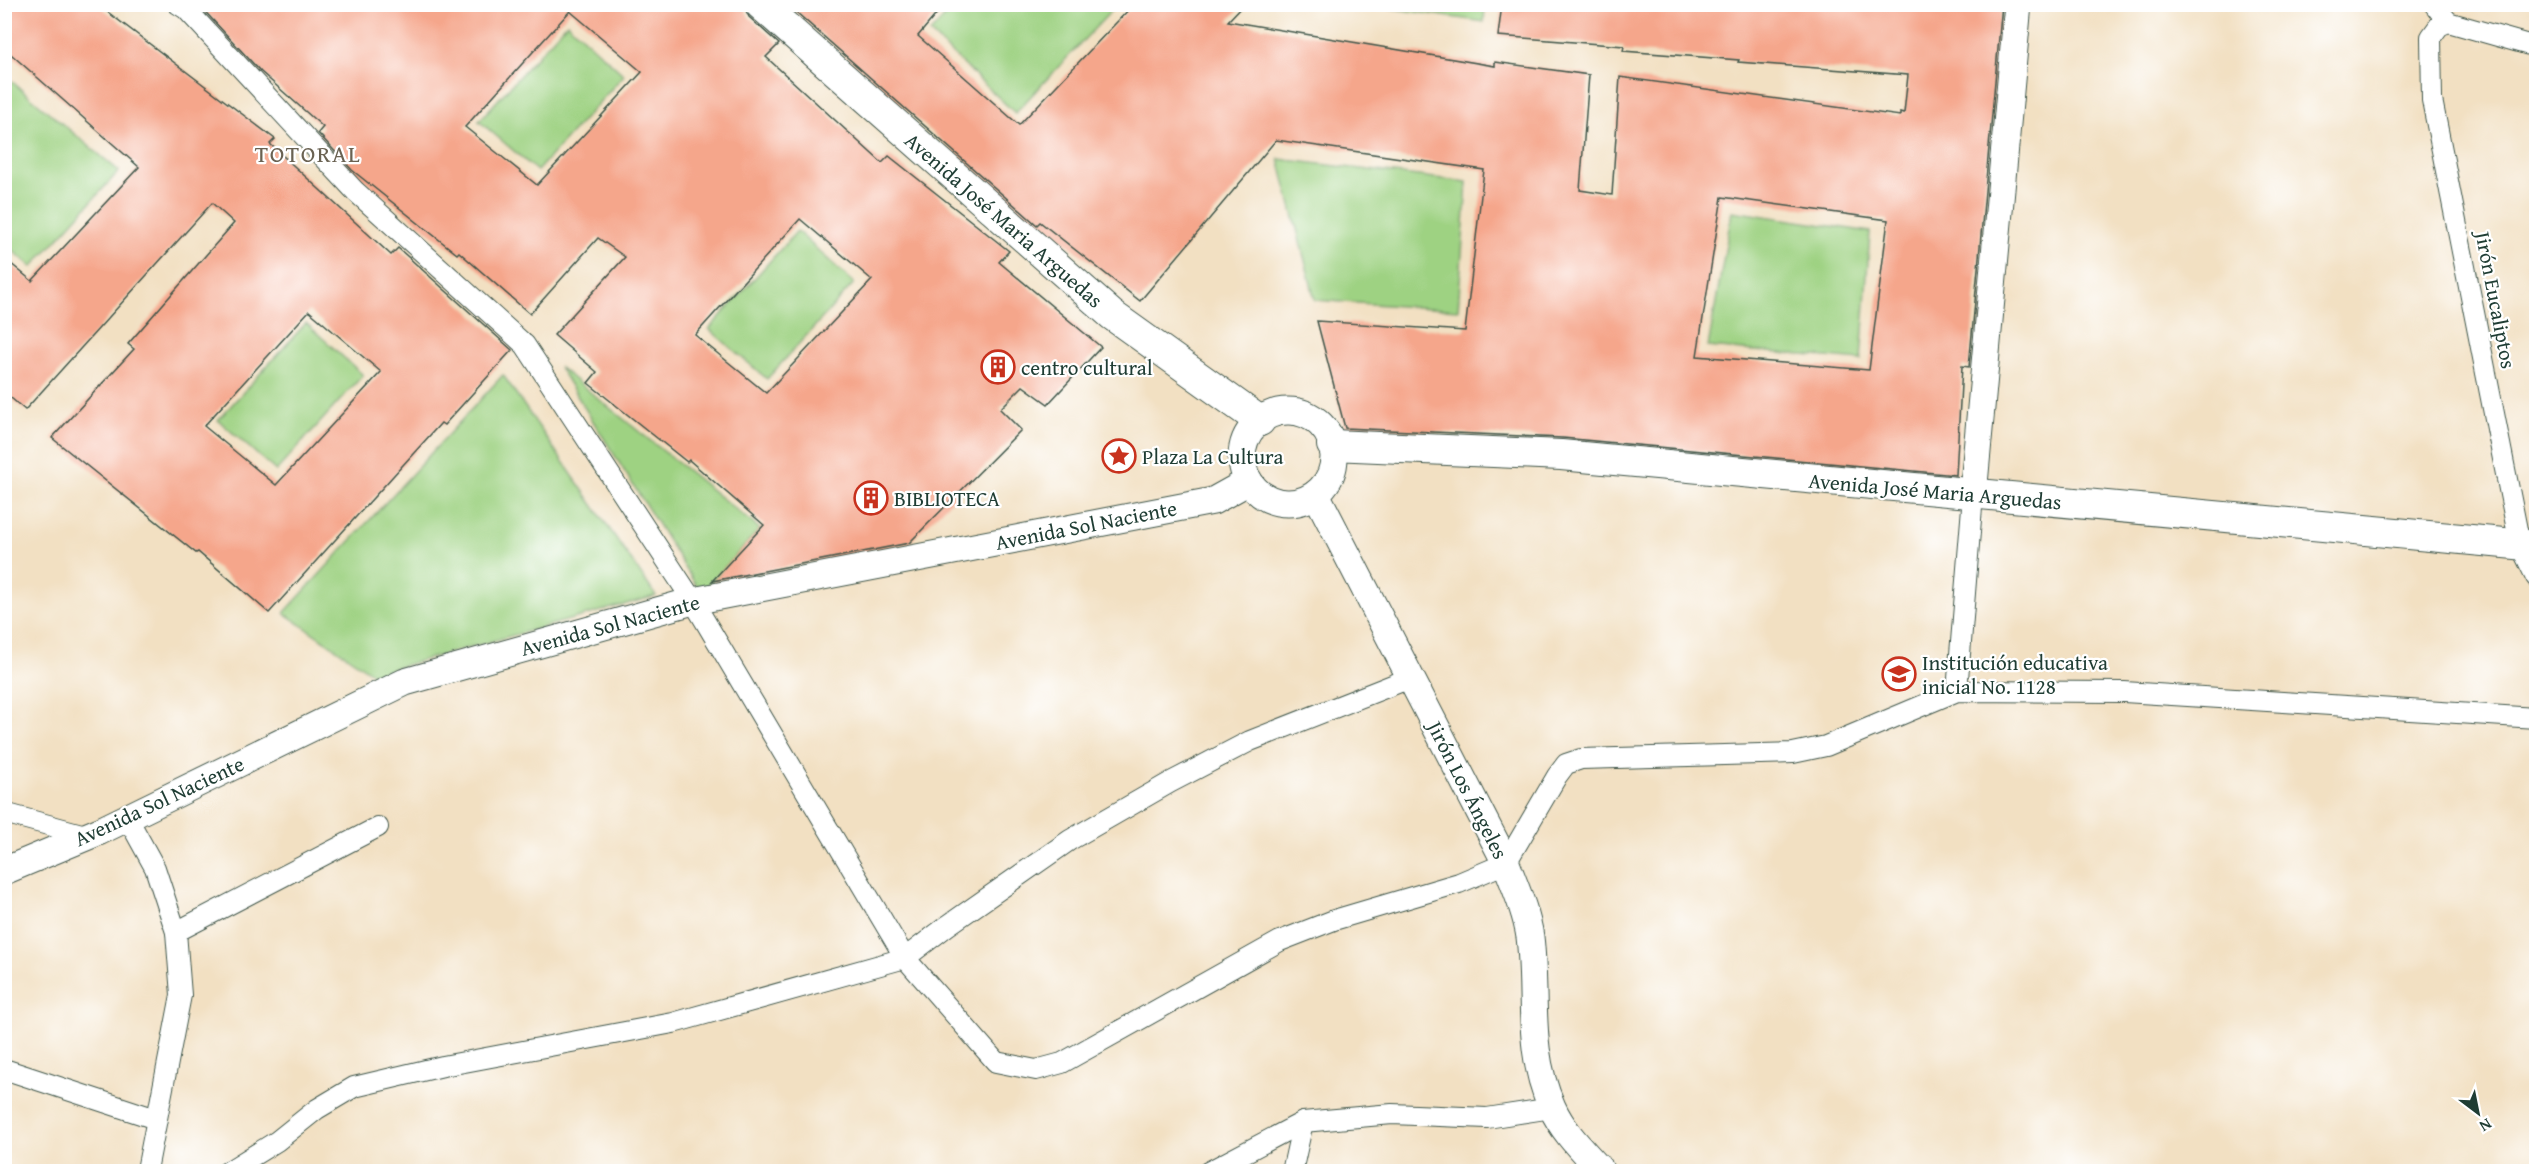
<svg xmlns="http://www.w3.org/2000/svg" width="2541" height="1176" font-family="'Gentium Book Plus',serif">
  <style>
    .green { fill: #9ed282; stroke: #5e885b; stroke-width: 1.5 }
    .building { fill: #f5a68b; fill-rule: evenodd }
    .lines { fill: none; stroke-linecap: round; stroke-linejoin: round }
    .street-casing { stroke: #3f5549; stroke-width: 22 }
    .secondary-casing { stroke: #3f5549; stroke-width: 29 }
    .primary-casing { stroke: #3f5549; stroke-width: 32 }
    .street { stroke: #fff; stroke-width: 20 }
    .secondary { stroke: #fff; stroke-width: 27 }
    .primary { stroke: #fff; stroke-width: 30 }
    .labels { text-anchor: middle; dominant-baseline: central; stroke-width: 4.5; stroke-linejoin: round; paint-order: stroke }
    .street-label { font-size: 21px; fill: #1f3d34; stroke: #fff }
    .poi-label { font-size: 21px; fill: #1f3d34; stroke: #fff; text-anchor: start }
    .quarter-label { font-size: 24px; letter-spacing: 1.5px; fill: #6a6252; stroke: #fff }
  </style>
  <rect width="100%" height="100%" fill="#fff"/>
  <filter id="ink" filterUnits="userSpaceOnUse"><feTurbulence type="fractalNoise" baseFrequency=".0167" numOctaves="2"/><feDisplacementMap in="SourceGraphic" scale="12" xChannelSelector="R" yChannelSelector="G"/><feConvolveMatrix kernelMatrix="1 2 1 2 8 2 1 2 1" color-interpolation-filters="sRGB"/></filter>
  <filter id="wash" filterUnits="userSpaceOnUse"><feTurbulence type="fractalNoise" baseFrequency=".008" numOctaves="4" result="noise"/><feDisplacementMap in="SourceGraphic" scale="24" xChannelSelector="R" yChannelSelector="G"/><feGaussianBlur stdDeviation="1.35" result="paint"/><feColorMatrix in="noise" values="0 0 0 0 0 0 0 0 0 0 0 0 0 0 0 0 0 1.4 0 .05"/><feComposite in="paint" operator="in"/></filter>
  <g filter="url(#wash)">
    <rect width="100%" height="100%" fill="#f2e0c2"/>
    <g class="green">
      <path d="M1112,5L1115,7L1015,113L930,33L955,5Z"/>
      <path d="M1368,5L1485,4V5L1484,22Z"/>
      <path d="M567,23L624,75L537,171L479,121Z"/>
      <path d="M4,75L119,171L32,267L5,244Z"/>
      <path d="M1279,159L1467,182L1458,310L1315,300Z"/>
      <path d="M1732,211L1870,232L1861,360L1708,347Z"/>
      <path d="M797,231L854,283L767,379L709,329Z"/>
      <path d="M306,323L363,375L276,471L218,420Z"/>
      <path d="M559,367L760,529L701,593Z"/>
      <path d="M503,375L656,596L373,674L284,613Z"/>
    </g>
    <g id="blocks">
      <g class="building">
        <path d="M4,4H97L275,139L270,144L391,255L398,248L512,350L444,425L441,423L269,613L198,552L196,553L52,438L134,349L128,344L234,223L212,203L25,410L4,392V258L32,281L139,167L4,48ZM309,311L381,372L276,485L204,426Z"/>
        <path d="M198,4H743L749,17L779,44L766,57L882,163L889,156L1009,251L999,262L1101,347L1048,404L1023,386L1000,409L1021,430L909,543L712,581L764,525L689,460L687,462L588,383L597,372L554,335L625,257L598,238L530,314L459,252L457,254L352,170L318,133L323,127L261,72ZM570,11L642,72L537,185L465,127ZM800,219L872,280L766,393L695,335Z"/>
        <path d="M787,4H945L918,36L1019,125L1134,4H1244L1228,21L1495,66V62L1589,75L1580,190L1612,195L1620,77L1900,116V112L1904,113L1908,75L1738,62L1739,60L1623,51L1624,46L1498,36L1502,4H2002L1969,367L1962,366L1956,475L1563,438L1345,428L1317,321L1465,331L1484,170L1276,140L1140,301L1040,222L1037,225ZM1722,197L1888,220L1869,370L1697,356Z"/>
      </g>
    </g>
  </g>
  <g filter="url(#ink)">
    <use href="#blocks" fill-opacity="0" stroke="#3f5549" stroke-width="1.5"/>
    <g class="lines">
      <defs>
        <g id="street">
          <path d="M178,4L186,9L355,191L525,345L693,601L905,958L996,1062L1036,1070L1062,1063L1280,941L1334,920L1459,883L1506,863L1557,776L1566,764L1581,759L1793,753L1826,746L1957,691L2124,692L2536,718"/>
          <path d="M2434,4L2448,22"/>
          <path d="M2536,47L2448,22L2439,26L2431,37L2432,100L2520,545L2536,577"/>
          <path d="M1957,691L1973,495"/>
          <path d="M4,813L89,836"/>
          <path d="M127,817L155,868L176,932L181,995L148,1165L149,1172"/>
          <path d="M176,932L378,827"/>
          <path d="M4,1069L156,1119"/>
          <path d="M227,1172L277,1141L317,1109L354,1087L443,1066L673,1023L905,958L947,926L1070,840L1171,782L1250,741L1410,678"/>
          <path d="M1208,1172L1303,1122L1392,1114L1487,1118L1552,1108"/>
          <path d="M1292,1172L1303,1122"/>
        </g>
        <g id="secondary">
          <circle cx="1288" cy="457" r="46"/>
          <path d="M1316,494L1506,863C1515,887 1526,911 1530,937C1537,996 1526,1049 1552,1107C1563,1132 1584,1152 1602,1172"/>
          <path d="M1973,495L2018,4"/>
          <path d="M4,871L100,831L405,682L693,601L1213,501L1249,481"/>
        </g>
        <g id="primary">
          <path d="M760,4L1112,315L1260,421"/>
          <path d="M1332,445L1561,455L2536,546"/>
        </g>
      </defs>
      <use href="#street" class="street-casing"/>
      <use href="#secondary" class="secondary-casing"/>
      <use href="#primary" class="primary-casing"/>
      <use href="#street" class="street"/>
      <use href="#secondary" class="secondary"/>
      <use href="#primary" class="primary"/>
    </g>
  </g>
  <defs>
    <symbol id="building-ring" viewBox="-11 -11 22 22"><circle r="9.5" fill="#fff" stroke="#c8321e" stroke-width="1.5"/><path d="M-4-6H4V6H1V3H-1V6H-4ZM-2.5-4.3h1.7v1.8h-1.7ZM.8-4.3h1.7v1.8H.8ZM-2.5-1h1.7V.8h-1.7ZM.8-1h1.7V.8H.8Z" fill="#c8321e"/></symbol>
    <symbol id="sight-ring" viewBox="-11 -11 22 22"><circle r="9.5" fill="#fff" stroke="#c8321e" stroke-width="1.5"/><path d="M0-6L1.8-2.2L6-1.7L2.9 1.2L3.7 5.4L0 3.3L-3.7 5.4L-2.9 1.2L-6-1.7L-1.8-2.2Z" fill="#c8321e"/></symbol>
    <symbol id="school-ring" viewBox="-11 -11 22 22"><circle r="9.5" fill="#fff" stroke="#c8321e" stroke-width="1.5"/><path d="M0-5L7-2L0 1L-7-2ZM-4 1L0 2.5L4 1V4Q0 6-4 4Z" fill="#c8321e"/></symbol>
  </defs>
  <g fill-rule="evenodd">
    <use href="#building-ring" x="979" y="348" width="38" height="38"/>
    <use href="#sight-ring" x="1100" y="437" width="38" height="38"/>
    <use href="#building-ring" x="852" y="479" width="38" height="38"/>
    <use href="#school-ring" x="1880" y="655" width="38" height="38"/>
  </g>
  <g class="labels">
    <g class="street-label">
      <text transform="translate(1004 220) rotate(41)">Avenida José Maria Arguedas</text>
      <text transform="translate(2496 300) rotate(79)">Jirón Eucaliptos</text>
      <text transform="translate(1935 491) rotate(5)">Avenida José Maria Arguedas</text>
      <text transform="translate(1086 525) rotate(-11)">Avenida Sol Naciente</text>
      <text transform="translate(610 625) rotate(-15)">Avenida Sol Naciente</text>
      <text transform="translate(1468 790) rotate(63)">Jirón Los Ángeles</text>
      <text transform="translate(159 801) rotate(-25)">Avenida Sol Naciente</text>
    </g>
    <g class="poi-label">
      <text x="1021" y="367">centro cultural</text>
      <text x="1142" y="456">Plaza La Cultura</text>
      <text x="894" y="498">BIBLIOTECA</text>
      <text x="1922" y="662">Institución educativa<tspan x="1922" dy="24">inicial No. 1128</tspan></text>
    </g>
    <g class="quarter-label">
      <text x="308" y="153">TOTORAL</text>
    </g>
  </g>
  <rect width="2541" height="1176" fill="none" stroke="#fff" stroke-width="24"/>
  <g transform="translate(2478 1113) rotate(148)" stroke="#ffffff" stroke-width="4.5" paint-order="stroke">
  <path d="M0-4.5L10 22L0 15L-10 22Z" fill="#1f3d34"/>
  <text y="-9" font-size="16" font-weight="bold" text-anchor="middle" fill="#1f3d34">N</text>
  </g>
</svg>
